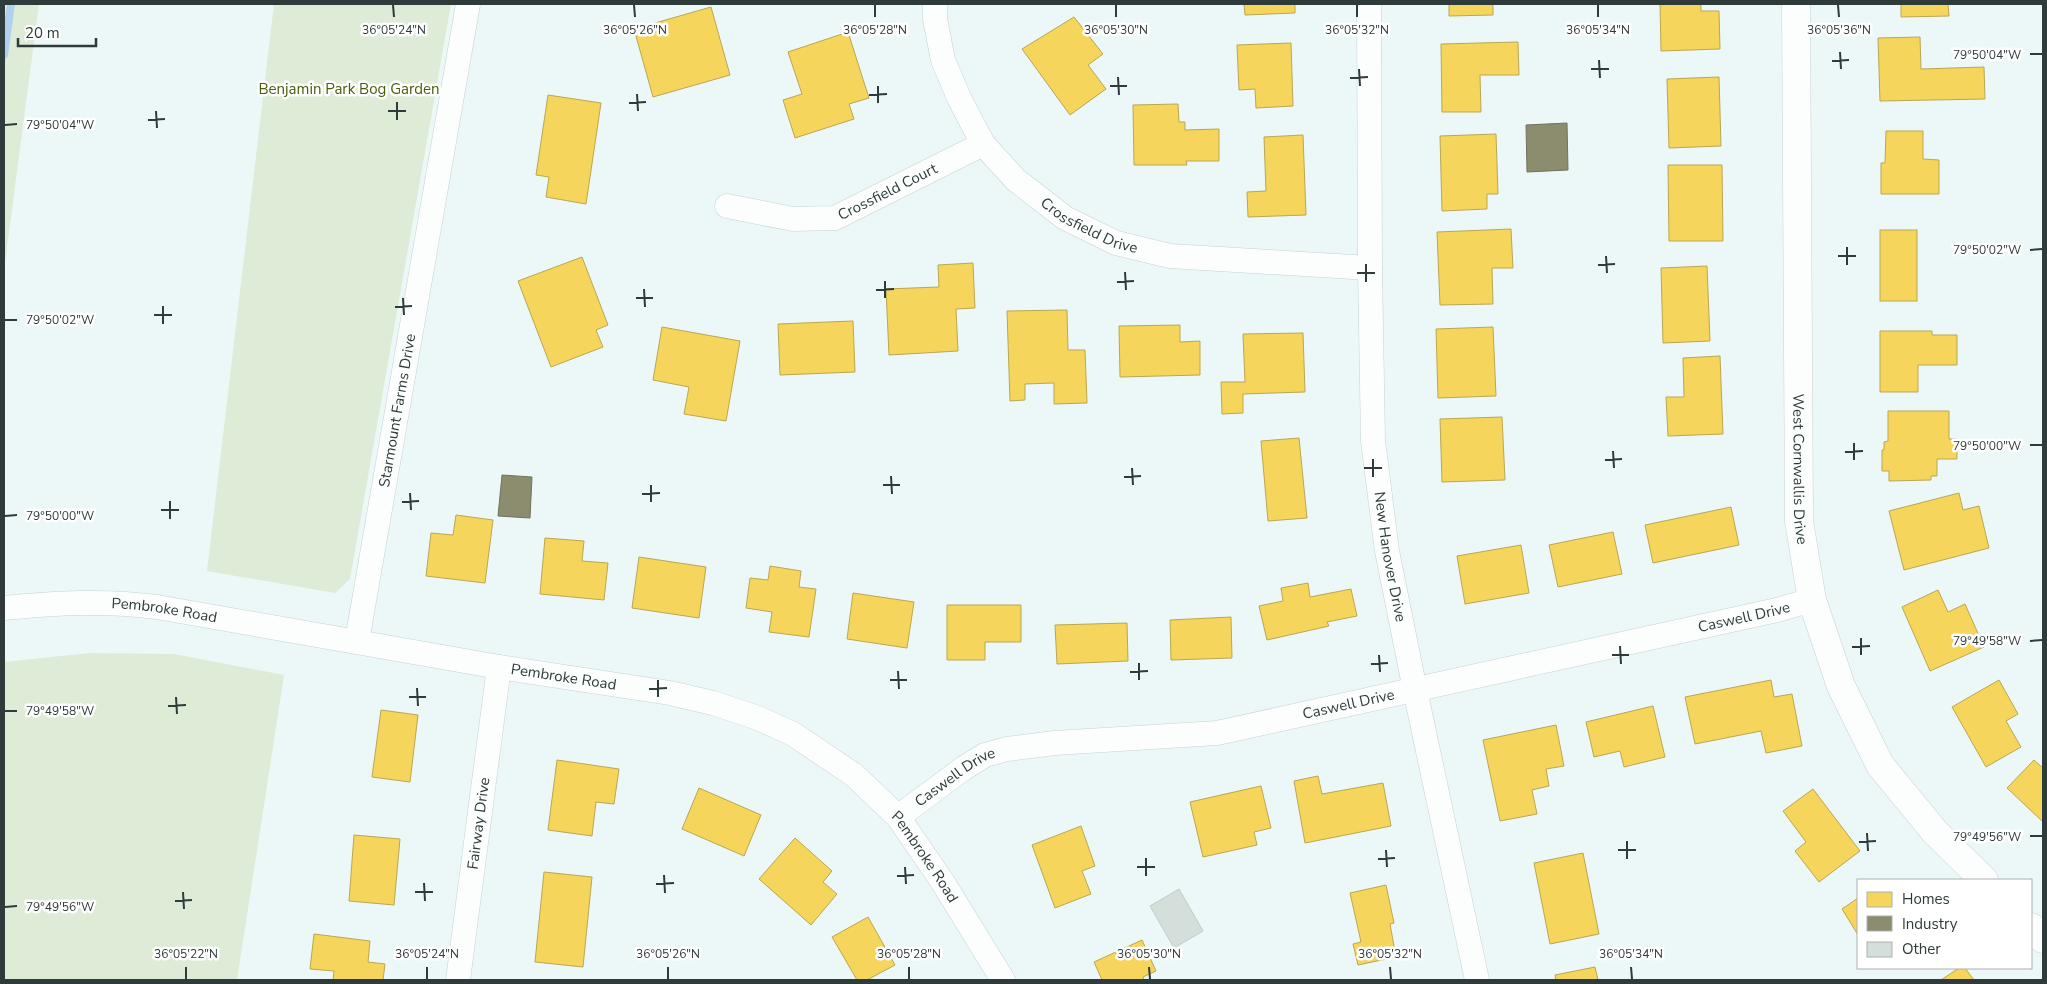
<svg xmlns="http://www.w3.org/2000/svg" width="2047" height="984" font-family="'Nunito Sans',sans-serif">
  <style>
    .green { fill: #deebd6 }
    .homes { fill: #f6d55c; stroke: #baa752 }
    .industry { fill: #8c8c6e; stroke: #70745e }
    .lines { fill: none; stroke-linecap: round; stroke-linejoin: round }
    .stream { stroke: #b1d0ef; stroke-width: 8 }
    .building { fill: #d4dfdb; stroke: #c2ccc9 }
    .minor-casing { stroke: #c7d2d1; stroke-width: 25 }
    .tertiary-casing { stroke: #c7d2d1; stroke-width: 29 }
    .minor { stroke: #fcfefe; stroke-width: 24 }
    .tertiary { stroke: #fcfefe; stroke-width: 28 }
    .ticks { fill: none; stroke: #2f3b3a; stroke-width: 2 }
    .labels { text-anchor: middle; dominant-baseline: central; stroke-width: 5; stroke-linejoin: round; paint-order: stroke }
    .park-label { font-size: 15px; fill: #4a5d0a; stroke: #fff }
    .street-label { font-size: 15px; fill: #2f3b3a; stroke: #fff }
    .ticks-label { font-size: 12px; text-anchor: middle; fill: #2f3b3a; stroke: #fff; stroke-width: 5; stroke-linejoin: round; paint-order: stroke }
  </style>
  <rect width="100%" height="100%" fill="#ebf8f7"/>
  <g class="green">
    <path d="M4,4H39L4,270Z"/>
    <path d="M274,4H451L350,579L335,593L207,571Z"/>
    <path d="M90,653L174,654L284,675L237,980H4V662Z"/>
  </g>
  <g class="homes">
    <path d="M1244,4H1295V13L1245,15Z"/>
    <path d="M1449,4H1493V15L1449,16Z"/>
    <path d="M1660,4H1701V11H1719L1720,49L1661,51Z"/>
    <path d="M1901,4H1948L1949,16L1901,17Z"/>
    <path d="M711,7L730,75L653,97L634,29Z"/>
    <path d="M1074,17L1103,54L1088,65L1106,89L1070,115L1022,49Z"/>
    <path d="M848,32L869,98L849,104L854,119L795,138L783,100L802,94L788,52Z"/>
    <path d="M1920,37L1921,69L1984,67L1985,99L1880,101L1878,38Z"/>
    <path d="M1518,42L1519,75H1480L1481,112H1442L1441,44Z"/>
    <path d="M1291,43L1293,106L1256,108L1255,89L1239,90L1237,45Z"/>
    <path d="M1719,77L1721,146L1669,148L1667,79Z"/>
    <path d="M548,95L601,103L586,204L546,197L549,177L536,175Z"/>
    <path d="M1178,104L1179,122H1185V130L1219,129V161H1186L1187,165H1134L1133,105Z"/>
    <path d="M1886,131H1923V159L1939,160V194H1881V163H1885Z"/>
    <path d="M1496,134L1498,194H1487V209L1442,211L1440,136Z"/>
    <path d="M1303,135L1306,215L1248,217L1247,192L1266,191L1264,137Z"/>
    <path d="M1668,165H1722L1723,241H1669Z"/>
    <path d="M1511,229L1513,268H1492L1493,304L1440,305L1437,232Z"/>
    <rect x="1880" y="230" width="37" height="71"/>
    <path d="M582,257L608,325L596,330L603,347L551,367L518,281Z"/>
    <path d="M973,263L975,308L956,309L958,351L889,355L886,289L939,287L938,265Z"/>
    <path d="M1707,266L1710,341L1663,343L1661,268Z"/>
    <path d="M1067,310L1068,350H1085L1087,403L1054,404V383L1025,384V400L1010,401L1007,311Z"/>
    <path d="M853,321L855,372L780,375L778,324Z"/>
    <path d="M1180,325V342L1200,341V375L1120,377L1119,326Z"/>
    <path d="M662,327L740,341L726,421L684,414L689,387L653,380Z"/>
    <path d="M1493,327L1496,396L1438,398L1436,329Z"/>
    <path d="M1880,331H1932V335H1957V365H1918V392H1880Z"/>
    <path d="M1303,333L1305,392L1243,394V413L1222,414L1221,382H1245L1243,334Z"/>
    <path d="M1720,356L1723,434L1668,436L1666,397H1684L1683,358Z"/>
    <path d="M1888,411H1949V439H1957V459H1937V476H1931V480L1889,481V471H1882V450H1884V442L1888,441Z"/>
    <path d="M1502,417L1505,480L1442,482L1440,419Z"/>
    <path d="M1299,438L1307,518L1268,521L1261,441Z"/>
    <path d="M1959,493L1963,510L1979,506L1989,548L1904,570L1889,511Z"/>
    <path d="M1731,507L1739,545L1653,563L1645,525Z"/>
    <path d="M456,515L493,520L485,583L426,576L431,533L453,535Z"/>
    <path d="M1613,532L1622,574L1558,587L1549,545Z"/>
    <path d="M545,538L584,541L582,561L608,563L604,600L540,594Z"/>
    <path d="M1521,545L1529,593L1465,604L1457,556Z"/>
    <path d="M639,557L706,567L699,618L632,608Z"/>
    <path d="M770,566L801,571L799,587L816,589L809,637L769,632L772,612L746,608L750,578L768,580Z"/>
    <path d="M1308,583L1310,597L1351,589L1357,616L1327,622L1329,626L1267,640L1259,606L1283,601L1281,588Z"/>
    <path d="M1938,590L1948,612L1965,604L1984,647L1930,671L1902,607Z"/>
    <path d="M853,593L914,602L907,648L847,639Z"/>
    <path d="M947,605H1021V642H985V660H947Z"/>
    <path d="M1231,617L1232,658L1171,660L1170,620Z"/>
    <path d="M1127,623L1128,661L1057,664L1055,625Z"/>
    <path d="M1771,680L1774,697L1792,694L1802,746L1766,753L1761,731L1695,744L1685,697Z"/>
    <path d="M1999,680L2018,714L2006,721L2021,747L1986,767L1952,707Z"/>
    <path d="M1653,706L1665,757L1624,767L1620,751L1594,757L1586,722Z"/>
    <path d="M381,710L418,715L410,782L372,777Z"/>
    <path d="M1556,725L1564,766L1546,769L1549,786L1532,790L1537,814L1500,821L1483,740Z"/>
    <path d="M557,760L619,769L614,804L596,802L592,836L548,830Z"/>
    <path d="M2034,760L2043,768V822L2007,788Z"/>
    <path d="M1318,776L1322,794L1383,783L1391,826L1305,843L1294,781Z"/>
    <path d="M1261,786L1271,828L1254,832L1257,845L1203,857L1190,802Z"/>
    <path d="M699,788L761,815L744,856L682,829Z"/>
    <path d="M1813,789L1860,851L1819,882L1795,851L1806,842L1783,811Z"/>
    <path d="M1081,826L1095,866L1082,871L1091,894L1055,908L1032,845Z"/>
    <path d="M354,835L400,839L394,905L349,901Z"/>
    <path d="M795,838L832,871L823,882L837,894L811,925L759,879Z"/>
    <path d="M1583,853L1599,934L1550,944L1534,863Z"/>
    <path d="M544,872L592,877L583,967L535,962Z"/>
    <path d="M1386,885L1394,923L1390,924L1396,957L1358,965L1353,944L1361,942L1350,893Z"/>
    <path d="M1858,898V935L1842,909Z"/>
    <path d="M868,917L895,965L867,980H857L832,937Z"/>
    <path d="M314,934L370,941L368,962L385,964L383,980H333L334,971L310,969Z"/>
    <path d="M1142,940L1156,971L1143,977L1144,980H1102L1094,962Z"/>
    <path d="M1595,967L1598,980H1556L1555,975Z"/>
    <path d="M1959,968H1965L1974,980H1941Z"/>
  </g>
  <g class="industry">
    <path d="M1567,123L1568,170L1527,172L1526,125Z"/>
    <path d="M502,475L532,477L530,518L498,516Z"/>
  </g>
  <g class="lines">
    <path class="stream" d="M4,55L11,4"/>
  </g>
  <path class="building" d="M1179,889L1203,931L1174,948L1150,906Z"/>
  <g class="lines">
    <defs>
      <g id="minor">
        <path id="s1" d="M935,4V19L943,60L959,98L983,144L1016,180L1065,218L1116,243L1170,256L1370,268"/>
        <path id="s2" d="M1369,4L1370,268L1373,441L1387,551L1415,690L1477,980"/>
        <path id="s3" d="M727,206L793,219L835,218L983,144"/>
        <path id="s4" d="M4,608C56,603 105,600 157,607L499,667L670,693L713,703L758,718L793,734L854,775L898,817L942,881L1003,980"/>
        <path id="s5" d="M357,641L468,4"/>
        <path id="s6" d="M898,817L964,768L985,755L1007,749L1055,743L1217,733L1777,610L1812,600"/>
        <path id="s7" d="M458,980L499,667"/>
      </g>
      <g id="tertiary">
        <path id="s8" d="M1796,4L1799,521L1812,600L1841,686L1880,765L1935,832L1984,880"/>
        <path d="M2031,927L2043,939"/>
      </g>
    </defs>
    <use href="#minor" class="minor-casing"/>
    <use href="#tertiary" class="tertiary-casing"/>
    <use href="#minor" class="minor"/>
    <use href="#tertiary" class="tertiary"/>
  </g>
  <path class="ticks" d="M393,5L394,17M634,5L635,17M875,5V17M1116,5V17M1357,5V17M1598,5V17M1838,5L1839,17M1840,52L1841,69M2030,54H2042M1599,60L1600,78M1832,61L1849,60M1359,69L1360,86M1591,69H1609M1118,77L1119,95M1350,78L1368,77M878,86V103M1110,86H1127M637,94L638,111M869,95L887,94M397,102V120M629,103L646,102M156,111L157,128M388,111H406M148,120L165,119M5,125L17,124M1847,247V265M2030,250L2042,249M1606,256L1607,273M1838,256H1856M1366,264V282M1598,265L1615,264M1125,272L1126,290M1357,273H1375M885,281V298M1117,282L1134,281M644,289L645,307M876,290L894,289M403,298L404,315M636,298H653M163,306V324M395,307L412,306M154,315H172M5,320H17M1854,443V460M2030,445H2042M1613,451L1614,468M1845,452L1863,451M1373,459V477M1605,460L1622,459M1132,468L1133,485M1364,468H1382M891,476L892,494M1124,477L1141,476M651,485V502M883,485H900M410,493L411,510M642,494L660,493M170,501V519M402,502L419,501M161,510H179M5,516L17,515M1861,638V655M2030,641L2042,640M1620,646L1621,664M1852,647L1870,646M1379,655L1380,672M1612,655H1629M1139,663V680M1371,664L1388,663M898,671L899,689M1130,672L1148,671M658,680V697M890,680H907M417,688L418,706M649,689L667,688M176,697L177,714M409,697H426M168,706L186,705M5,711H17M1867,833L1868,851M2030,836H2042M1627,841V859M1859,842L1876,841M1386,850L1387,867M1618,850H1636M1146,858V876M1378,859L1395,858M905,867L906,884M1137,867H1155M664,875L665,893M897,876L914,875M424,883L425,901M656,884L674,883M183,892L184,909M415,892H433M175,901L192,900M5,907L17,906M186,967V979M427,967V979M668,967V979M909,967V979M1149,967L1150,979M1390,967L1391,979M1631,967L1632,979"/>
  <g class="labels">
    <g class="park-label">
      <text x="349" y="89">Benjamin Park Bog Garden</text>
    </g>
    <g class="street-label">
      <text stroke="none"><textPath href="#s3" startOffset="168">Crossfield Court</textPath></text>
      <text stroke="none"><textPath href="#s1" startOffset="286">Crossfield Drive</textPath></text>
      <text stroke="none"><textPath href="#s5" startOffset="234">Starmount Farms Drive</textPath></text>
      <text stroke="none"><textPath href="#s8" startOffset="465">West Cornwallis Drive</textPath></text>
      <text stroke="none"><textPath href="#s2" startOffset="554">New Hanover Drive</textPath></text>
      <text stroke="none"><textPath href="#s4" startOffset="161">Pembroke Road</textPath></text>
      <text stroke="none"><textPath href="#s6" startOffset="880">Caswell Drive</textPath></text>
      <text stroke="none"><textPath href="#s4" startOffset="566">Pembroke Road</textPath></text>
      <text stroke="none"><textPath href="#s6" startOffset="475">Caswell Drive</textPath></text>
      <text stroke="none"><textPath href="#s6" startOffset="70">Caswell Drive</textPath></text>
      <text stroke="none"><textPath href="#s7" startOffset="158">Fairway Drive</textPath></text>
      <text stroke="none"><textPath href="#s4" startOffset="986">Pembroke Road</textPath></text>
    </g>
  </g>
  <g class="ticks-label">
    <text x="394" y="34">36°05'24"N</text>
    <text x="635" y="34">36°05'26"N</text>
    <text x="875" y="34">36°05'28"N</text>
    <text x="1116" y="34">36°05'30"N</text>
    <text x="1357" y="34">36°05'32"N</text>
    <text x="1598" y="34">36°05'34"N</text>
    <text x="1839" y="34">36°05'36"N</text>
    <text x="1987" y="59">79°50'04"W</text>
    <text x="60" y="129">79°50'04"W</text>
    <text x="1987" y="254">79°50'02"W</text>
    <text x="60" y="324">79°50'02"W</text>
    <text x="1987" y="450">79°50'00"W</text>
    <text x="60" y="520">79°50'00"W</text>
    <text x="1987" y="645">79°49'58"W</text>
    <text x="60" y="715">79°49'58"W</text>
    <text x="1987" y="841">79°49'56"W</text>
    <text x="60" y="911">79°49'56"W</text>
    <text x="186" y="958">36°05'22"N</text>
    <text x="427" y="958">36°05'24"N</text>
    <text x="668" y="958">36°05'26"N</text>
    <text x="909" y="958">36°05'28"N</text>
    <text x="1149" y="958">36°05'30"N</text>
    <text x="1390" y="958">36°05'32"N</text>
    <text x="1631" y="958">36°05'34"N</text>
  </g>
  <rect width="2047" height="984" fill="none" stroke="#2f3b3a" stroke-width="10"/>
  <rect x="1857" y="879" width="175" height="90" fill="#ffffff" stroke="#acb1b0"/>
  <rect x="1867" y="892" width="25" height="15" fill="#f6d55c" stroke="#acb1b0"/>
  <text x="1902" y="904" font-size="15" fill="#2f3b3a">Homes</text>
  <rect x="1867" y="916" width="25" height="15" fill="#8c8c6e" stroke="#acb1b0"/>
  <text x="1902" y="929" font-size="15" fill="#2f3b3a">Industry</text>
  <rect x="1867" y="942" width="25" height="15" fill="#d4dfdb" stroke="#acb1b0"/>
  <text x="1902" y="954" font-size="15" fill="#2f3b3a">Other</text>
  <path d="M18 38v8h78v-8" fill="none" stroke="#2f3b3a" stroke-width="2.5"/>
  <text x="25" y="38" font-size="15" fill="#2f3b3a" stroke="#ffffff" stroke-width="4" paint-order="stroke">20 m</text>
</svg>
